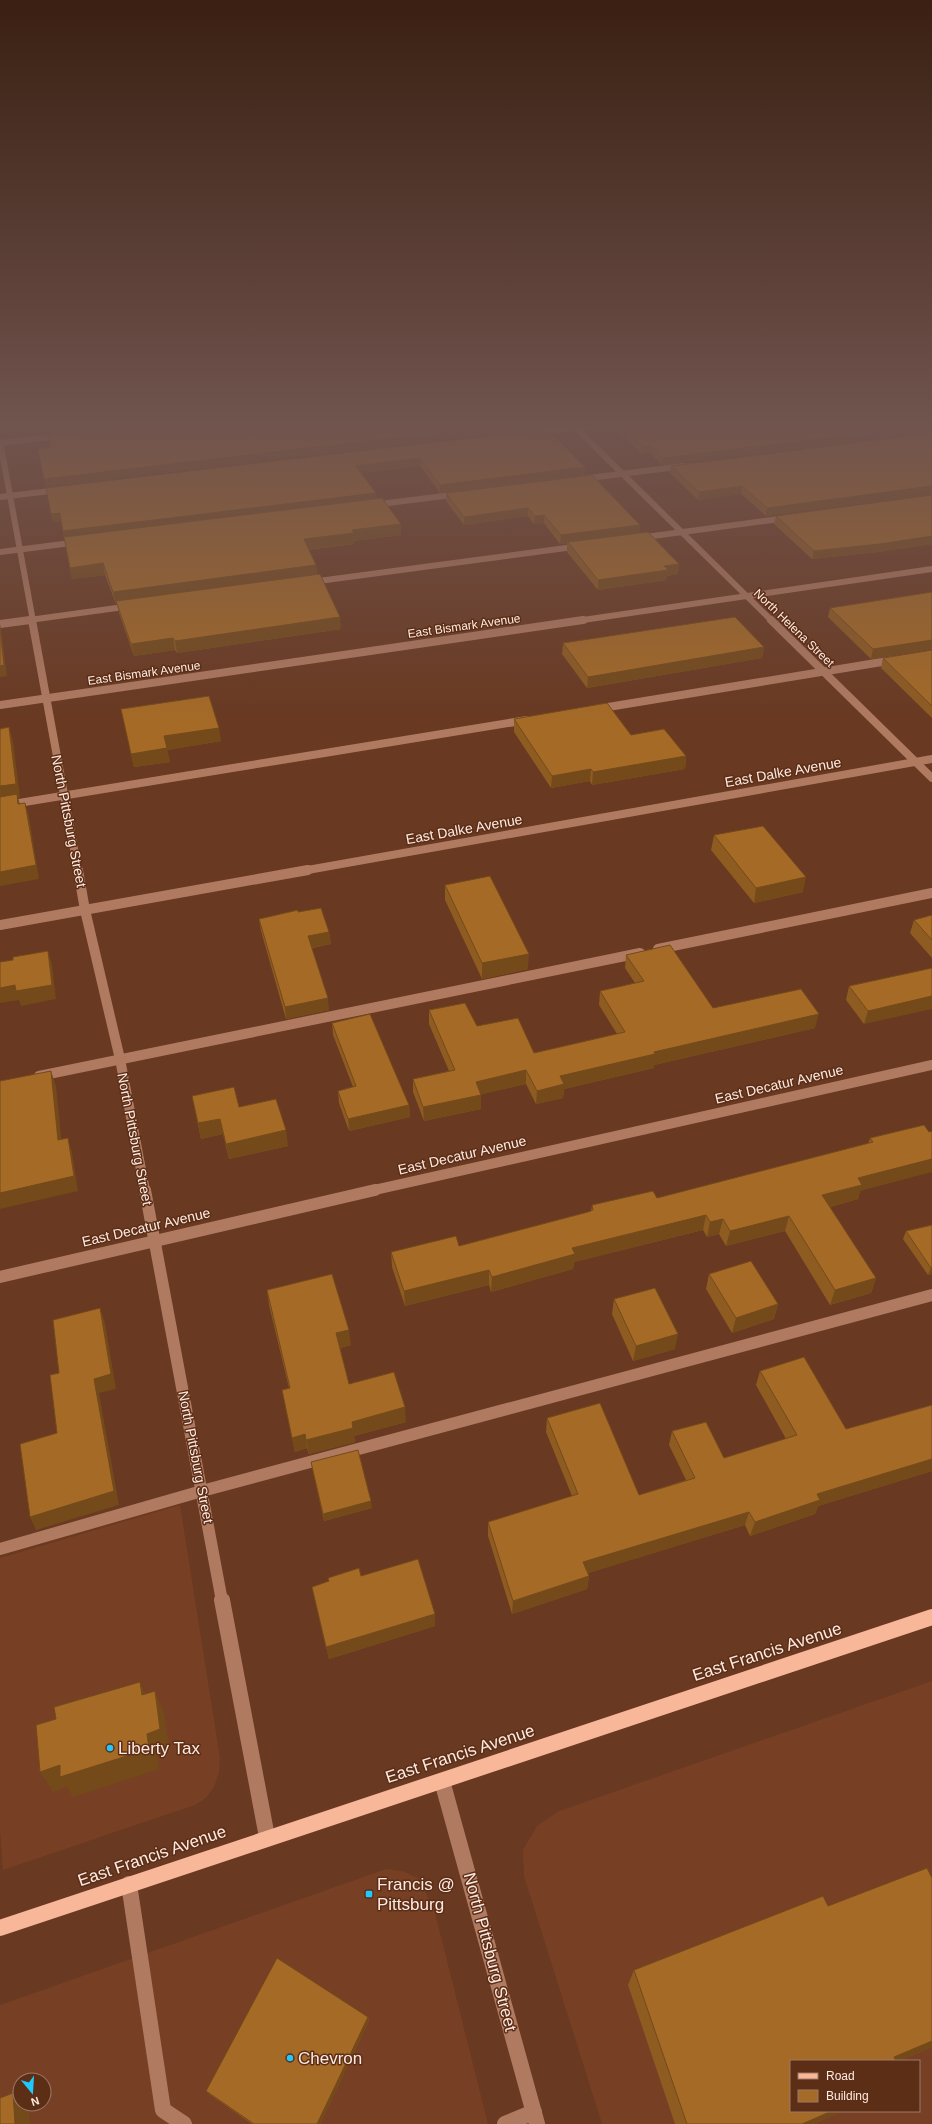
<svg xmlns="http://www.w3.org/2000/svg" width="932" height="2124" font-family="Arial,sans-serif">
  <style>
    .built { fill: #773f23; fill-rule: evenodd }
    .lines { fill: none; stroke-linecap: round; stroke-linejoin: round }
    .minor-far4 { stroke: #b07a61; stroke-width: 6 }
    .minor-far3 { stroke: #b07a61; stroke-width: 8 }
    .minor-far2 { stroke: #b07a61; stroke-width: 10 }
    .minor-far1 { stroke: #b07a61; stroke-width: 12 }
    .minor { stroke: #b07a61; stroke-width: 16 }
    .major { stroke: #f9b799; stroke-width: 16 }
    .wall { fill: #8e5b21 }
    .shaded-wall { fill: #744a1b }
    .building { fill: #a56a26; stroke: #744a1b }
    .poi-dot { fill: #20c9fd; stroke: #5d2e16; stroke-width: 1.5 }
    .labels { text-anchor: middle; dominant-baseline: central; stroke-width: 3; stroke-linejoin: round; paint-order: stroke }
    .far-street-label { font-size: 12px; fill: #fdeae2; stroke: #5d2e16 }
    .street-label { font-size: 14px; fill: #fdeae2; stroke: #5d2e16 }
    .near-street-label { font-size: 17px; fill: #fdeae2; stroke: #5d2e16 }
    .near-poi-label { font-size: 17px; fill: #fdeae2; stroke: #5d2e16; text-anchor: start }
  </style>
  <rect width="100%" height="100%" fill="#693921"/>
  <g class="built">
    <path d="M180,1505L220,1758L219,1772L214,1787L206,1798L195,1805L3,1870L0,1832V1558Z"/>
    <path d="M932,1681V2124H602L524,1876L523,1850L537,1826L559,1811ZM791,2061H919V2111H791Z"/>
    <path d="M386,1869L402,1871L418,1878L434,1909L488,2124H0V2005ZM20,2080H44V2104H20Z"/>
  </g>
  <g class="lines">
    <g class="minor-far4">
      <path d="M573,425L772,621"/>
      <path d="M535,432L601,425"/>
      <path d="M0,441L33,621"/>
      <path d="M0,443L61,436"/>
      <path d="M581,479L684,466"/>
      <path d="M0,497L59,490"/>
      <path d="M372,505L460,494"/>
      <path d="M638,538L787,518"/>
      <path d="M0,552L79,542"/>
      <path d="M311,582L581,546"/>
      <path d="M22,621L131,606"/>
      <path d="M576,621L932,569"/>
    </g>
    <g class="minor-far3">
      <path d="M32,620L78,871"/>
      <path d="M771,620L932,778"/>
      <path d="M0,624L30,620"/>
      <path d="M0,705L583,620"/>
      <path d="M596,709L894,660"/>
      <path d="M0,806L527,720"/>
      <path d="M302,871L932,759"/>
    </g>
    <g class="minor-far2">
      <path d="M78,870L85,910L120,1059L145,1191"/>
      <path d="M0,925L308,870"/>
      <path d="M658,949L932,893"/>
      <path d="M39,1076L640,953"/>
      <path d="M370,1191L932,1065"/>
    </g>
    <g class="minor-far1">
      <path d="M145,1190L222,1601"/>
      <path d="M0,1277L375,1190"/>
      <path d="M0,1549L202,1491L932,1295"/>
    </g>
    <g class="minor">
      <path d="M222,1600L267,1837"/>
      <path d="M442,1781L537,2124"/>
      <path d="M129,1884L163,2110L184,2124"/>
      <path d="M505,2124L534,2112"/>
    </g>
    <path class="major" d="M0,1928L932,1617"/>
  </g>
  <g class="wall">
    <path d="M612,425H932V432L662,465L650,453L642,454Z"/>
    <path d="M547,429L585,467L584,475L440,493L420,466L361,473L376,499L401,524V535L354,541V544L309,550L316,565L317,574L341,629L177,653L175,650L134,656L119,613L117,604H116L105,575L72,579L61,521L53,522Z"/>
    <path d="M932,433V494L766,516L741,494L698,500L670,473L671,466Z"/>
    <path d="M446,493L640,525L639,533L679,564L678,574L667,576V580L598,590L567,552V543L560,544L544,523L534,524L528,516L464,525L446,501Z"/>
    <path d="M932,495V544L878,552L812,559L774,524L776,516Z"/>
    <path d="M932,592V649L871,659L828,617L830,608Z"/>
    <path d="M563,643L764,647L762,658L587,688L562,654Z"/>
    <path d="M932,650V718L881,668L883,658Z"/>
    <path d="M121,709L221,741L167,750L170,762L134,767Z"/>
    <path d="M514,719L631,735L686,756L685,769L592,785L590,781L551,788L514,732Z"/>
    <path d="M714,835L803,892L754,903L711,850Z"/>
    <path d="M445,885L528,969L482,979L445,900Z"/>
    <path d="M298,912L329,932L331,944L312,948L329,1010L286,1019L261,931L259,919Z"/>
    <path d="M932,915V958L910,933L914,920Z"/>
    <path d="M626,955L713,1008L815,1028L654,1065V1068L564,1089L563,1098L536,1104L526,1084L481,1094V1109L424,1121L413,1092V1079L449,1071L429,1024V1010L477,1026L534,1053L617,1034L599,1005L600,991L635,983L625,968Z"/>
    <path d="M932,968L864,1024L846,1000L849,986Z"/>
    <path d="M332,1023L409,1105L410,1117L349,1131L339,1103L338,1091L353,1087L333,1035Z"/>
    <path d="M192,1096L239,1107L288,1146L229,1159L223,1134L201,1139Z"/>
    <path d="M924,1125L860,1191L858,1199L830,1207L876,1278L871,1293L830,1305L785,1231L726,1246L719,1234L707,1237L703,1230L574,1262L573,1269L491,1292L489,1285L405,1306L392,1267L391,1252L459,1246L588,1212L591,1211L592,1205L657,1198L868,1144L870,1138Z"/>
    <path d="M932,1225V1274L928,1275L903,1239L906,1231Z"/>
    <path d="M709,1274L778,1304L774,1319L732,1333L706,1289Z"/>
    <path d="M267,1290L351,1345L340,1348L349,1384L406,1422L354,1436L355,1442L309,1454L307,1448L295,1452L282,1390L289,1388L269,1305Z"/>
    <path d="M614,1299L675,1349L633,1361L612,1314Z"/>
    <path d="M760,1371L846,1429L932,1405V1471L818,1506L815,1514L750,1536L745,1525L588,1573L589,1576L587,1589L512,1614L488,1536V1522L572,1496L546,1432L547,1418L639,1495L686,1480L669,1445L672,1431L724,1458L786,1439L756,1385Z"/>
    <path d="M311,1462L372,1508L324,1521Z"/>
    <path d="M361,1576L435,1626L329,1659L312,1587Z"/>
    <path d="M932,1878V2047L899,2061H791V2111H843L813,2124H675L628,1985L634,1970L828,1906Z"/>
    <path d="M368,2017L369,2021L320,2124H252L209,2094L206,2091Z"/>
  </g>
  <g class="shaded-wall">
    <path d="M55,425H123L47,433L45,426Z"/>
    <path d="M504,425H539V428L46,487L44,479Z"/>
    <path d="M928,425H932L931,432L662,465L663,458Z"/>
    <path d="M651,446L650,453L642,454L643,447Z"/>
    <path d="M420,458V466L356,474V466Z"/>
    <path d="M585,467L584,475L440,493V485Z"/>
    <path d="M742,486L741,494L698,500L699,492Z"/>
    <path d="M932,486L931,494L766,516L767,508Z"/>
    <path d="M376,493V501L65,539L63,531Z"/>
    <path d="M528,508V516L464,525V517Z"/>
    <path d="M60,513L61,521L53,522L51,514Z"/>
    <path d="M544,515V523L534,524L535,516Z"/>
    <path d="M401,524V535L354,541V544L305,550L304,539L352,530Z"/>
    <path d="M640,525L639,533L560,544L561,535Z"/>
    <path d="M932,536V544L878,552L812,559L814,551Z"/>
    <path d="M103,563L105,575L72,579L70,568Z"/>
    <path d="M679,564L678,574L667,576V580L598,590V580L664,566Z"/>
    <path d="M316,565L317,577L116,601L117,604H116L113,592Z"/>
    <path d="M340,617L341,629L177,653L175,641Z"/>
    <path d="M0,624L1,629L7,676L0,677Z"/>
    <path d="M173,638L175,650L134,656L131,644Z"/>
    <path d="M932,640V646L931,649L871,659L873,649Z"/>
    <path d="M764,647L762,658L587,688L588,677Z"/>
    <path d="M9,727L13,741L20,797L18,798L21,808L0,801V786Z"/>
    <path d="M219,728L221,741L167,750L170,762L134,767L131,754L164,736Z"/>
    <path d="M686,756L685,769L592,785L593,772Z"/>
    <path d="M591,769L590,781L551,788L552,776Z"/>
    <path d="M25,803L29,817L39,879L0,886V872Z"/>
    <path d="M806,877L803,892L754,903L756,888Z"/>
    <path d="M329,932L331,944L309,948L308,936Z"/>
    <path d="M48,951L52,965L56,999L21,1006L19,1000L0,1003V988Z"/>
    <path d="M529,954L528,969L482,979V963Z"/>
    <path d="M932,996V1009L864,1024L868,1011Z"/>
    <path d="M328,998L329,1010L286,1019L285,1007Z"/>
    <path d="M819,1014L815,1028L654,1065V1068L564,1089L563,1098L536,1104L537,1091L560,1076L654,1052Z"/>
    <path d="M526,1070V1084L476,1096V1082Z"/>
    <path d="M51,1071L56,1086L63,1155L58,1140Z"/>
    <path d="M481,1095V1109L424,1121L423,1107Z"/>
    <path d="M409,1105L410,1117L349,1131L348,1119Z"/>
    <path d="M220,1119L223,1134L201,1139L198,1123Z"/>
    <path d="M286,1130L288,1146L229,1159L226,1144Z"/>
    <path d="M68,1138L72,1153L78,1191L0,1209V1193Z"/>
    <path d="M932,1159V1172L860,1191L858,1199L818,1210L822,1195L858,1178Z"/>
    <path d="M706,1215L703,1230L574,1262L573,1269L491,1292L492,1277L572,1248Z"/>
    <path d="M789,1216L785,1231L726,1246L730,1231Z"/>
    <path d="M723,1219L719,1234L707,1237L710,1222Z"/>
    <path d="M932,1267V1274L928,1275L931,1268Z"/>
    <path d="M489,1270V1285L405,1306L404,1291Z"/>
    <path d="M876,1278L871,1293L830,1305L835,1290Z"/>
    <path d="M778,1304L774,1319L732,1333L736,1318Z"/>
    <path d="M100,1308L105,1323L116,1389L99,1393L119,1505L36,1530L30,1517L94,1379Z"/>
    <path d="M349,1330L351,1345L338,1348L336,1333Z"/>
    <path d="M678,1334L675,1349L633,1361L636,1346Z"/>
    <path d="M405,1407L406,1422L354,1436L355,1442L309,1454L306,1440L352,1422Z"/>
    <path d="M305,1434L307,1448L295,1452L292,1438Z"/>
    <path d="M932,1459V1471L818,1506L815,1514L750,1536L755,1522L817,1494Z"/>
    <path d="M371,1501L372,1508L324,1521L323,1514Z"/>
    <path d="M749,1512L745,1525L582,1575L583,1562Z"/>
    <path d="M589,1576L587,1589L512,1614L513,1601Z"/>
    <path d="M435,1614V1626L329,1659L326,1647Z"/>
    <path d="M140,1682L150,1704L142,1695Z"/>
    <path d="M155,1691L164,1713L170,1750L157,1755L159,1769L73,1797L67,1787L53,1792L40,1772Z"/>
    <path d="M368,2017L369,2021L320,2124H317Z"/>
    <path d="M932,2041V2047L899,2061H890L894,2057Z"/>
    <path d="M13,2093L20,2098V2104H28L30,2124H15Z"/>
    <path d="M832,2111H843L813,2124H802Z"/>
  </g>
  <g class="building">
    <path d="M45,425H55L45,426Z"/>
    <path d="M137,425H504L44,479L38,449L51,447L48,435Z"/>
    <path d="M620,425H928L663,458L651,446L643,447Z"/>
    <path d="M547,429L585,467L440,485L420,458L356,466L376,493L63,531L60,513L51,514L46,488Z"/>
    <path d="M932,433V486L767,508L742,486L699,492L671,466Z"/>
    <path d="M592,475L640,525L561,535L544,515L535,516L528,508L464,517L446,493Z"/>
    <path d="M932,495V536L880,544L814,551L776,516Z"/>
    <path d="M382,498L401,524L352,530L354,533L304,539L316,565L113,592L103,563L70,568L64,537Z"/>
    <path d="M648,532L679,564L664,566L668,570L598,580L568,542Z"/>
    <path d="M320,574L340,617L175,641L173,638L131,644L116,601Z"/>
    <path d="M932,592V640L873,649L830,608Z"/>
    <path d="M735,617L764,647L588,677L563,643Z"/>
    <path d="M0,630L4,665L0,666Z"/>
    <path d="M932,650V706L883,658Z"/>
    <path d="M209,696L219,728L164,736L167,748L131,754L121,709Z"/>
    <path d="M607,703L631,735L664,729L686,756L593,772L591,769L552,776L514,719Z"/>
    <path d="M9,727L16,784L0,786V729Z"/>
    <path d="M17,794L18,804L25,803L36,865L0,872V797Z"/>
    <path d="M763,826L806,877L756,888L714,835Z"/>
    <path d="M490,876L529,954L482,963L445,885Z"/>
    <path d="M321,908L329,932L308,936L328,998L285,1007L259,919L298,910V912Z"/>
    <path d="M932,915V940L914,920Z"/>
    <path d="M670,945L713,1008L801,989L819,1014L654,1052L655,1054L560,1076L564,1084L537,1091L526,1070L476,1082L481,1095L423,1107L413,1079L455,1070L429,1010L465,1003L477,1026L518,1018L534,1053L625,1032L600,991L644,981L626,955Z"/>
    <path d="M48,951L52,985L16,991L15,985L0,988V962L13,960V957Z"/>
    <path d="M932,968V996L868,1011L849,986Z"/>
    <path d="M370,1014L409,1105L348,1119L338,1091L356,1086L332,1023Z"/>
    <path d="M51,1071L58,1140L68,1138L74,1176L0,1193V1081Z"/>
    <path d="M234,1087L239,1107L276,1099L286,1130L226,1144L220,1119L198,1123L192,1096Z"/>
    <path d="M924,1125L929,1132L932,1131V1159L858,1178L862,1185L822,1195L876,1278L835,1290L789,1216L730,1231L723,1219L710,1222L706,1215L572,1248L575,1254L492,1277L489,1270L404,1291L391,1252L456,1236L459,1246L588,1212L593,1210L592,1205L653,1191L657,1198L873,1142L870,1138Z"/>
    <path d="M932,1225V1267L931,1268L906,1231Z"/>
    <path d="M751,1261L778,1304L736,1318L709,1274Z"/>
    <path d="M332,1274L349,1330L336,1333L349,1384L394,1372L405,1407L352,1422L353,1428L306,1440L305,1434L292,1438L282,1390L290,1388L267,1290Z"/>
    <path d="M655,1288L678,1334L636,1346L614,1299Z"/>
    <path d="M100,1308L111,1374L94,1379L114,1491L30,1517L20,1444L57,1433L50,1375L59,1373L53,1320Z"/>
    <path d="M804,1357L846,1429L932,1405V1459L817,1494L820,1500L755,1522L749,1512L583,1562L589,1576L513,1601L488,1522L578,1494L547,1418L600,1403L639,1495L695,1478L672,1431L706,1422L724,1458L797,1435L760,1371Z"/>
    <path d="M358,1450L371,1501L323,1514L311,1462Z"/>
    <path d="M418,1559L435,1614L326,1647L312,1587L329,1581L328,1578L359,1568L361,1576Z"/>
    <path d="M140,1682L142,1695L155,1691L160,1729L147,1734L149,1749L60,1777V1765L40,1772L36,1725L56,1719L54,1707Z"/>
    <path d="M927,1868L932,1878V2041L894,2057L896,2061H791V2111H832L802,2124H687L634,1970L823,1896L828,1906Z"/>
    <path d="M277,1958L368,2017L317,2124H254L206,2091Z"/>
    <path d="M13,2093L15,2124H0V2098Z"/>
  </g>
  <linearGradient id="sky" x2="0" y2="1"><stop stop-color="#3a1f12"/><stop offset="0.59" stop-color="#70544e"/><stop offset="1" stop-color="#70544e" stop-opacity="0"/></linearGradient>
  <rect width="932" height="722" fill="url(#sky)"/>
  <g class="poi-dot">
    <circle cx="110" cy="1748" r="4"/>
    <rect x="365" y="1890" width="8" height="8" rx="2"/>
    <circle cx="290" cy="2058" r="4"/>
  </g>
  <g class="labels">
    <g class="far-street-label">
      <text transform="translate(464 626) rotate(-8)">East Bismark Avenue</text>
      <text transform="translate(794 628) rotate(44)">North Helena Street</text>
      <text transform="translate(144 673) rotate(-8)">East Bismark Avenue</text>
    </g>
    <g class="street-label">
      <text transform="translate(783 772) rotate(-10)">East Dalke Avenue</text>
      <text transform="translate(69 821) rotate(79)">North Pittsburg Street</text>
      <text transform="translate(464 829) rotate(-10)">East Dalke Avenue</text>
      <text transform="translate(779 1084) rotate(-13)">East Decatur Avenue</text>
      <text transform="translate(135 1139) rotate(79)">North Pittsburg Street</text>
      <text transform="translate(462 1155) rotate(-13)">East Decatur Avenue</text>
      <text transform="translate(146 1227) rotate(-13)">East Decatur Avenue</text>
      <text transform="translate(196 1457) rotate(79)">North Pittsburg Street</text>
    </g>
    <g class="near-street-label">
      <text transform="translate(767 1652) rotate(-18)">East Francis Avenue</text>
      <text transform="translate(460 1754) rotate(-18)">East Francis Avenue</text>
      <text transform="translate(152 1856) rotate(-19)">East Francis Avenue</text>
      <text transform="translate(490 1952) rotate(75)">North Pittsburg Street</text>
    </g>
    <g class="near-poi-label">
      <text x="118" y="1748">Liberty Tax</text>
      <text x="377" y="1884">Francis @<tspan x="377" dy="20">Pittsburg</tspan></text>
      <text x="298" y="2058">Chevron</text>
    </g>
  </g>
  <rect x="790" y="2060" width="130" height="52" fill="#5d2e16" stroke="#9d7968"/>
  <rect x="798" y="2073" width="20" height="6" fill="#f9b799" stroke="#9d7968"/>
  <text x="826" y="2080" font-size="12" fill="#fdeae2">Road</text>
  <rect x="798" y="2090" width="20" height="12" fill="#a56a26" stroke="#9d7968"/>
  <text x="826" y="2100" font-size="12" fill="#fdeae2">Building</text>
  <g transform="translate(32 2092) rotate(162)"><circle r="19" fill="#5d2e16" stroke="#9d7968"/>
  <path d="M0-3L7 15L0 10L-7 15Z" fill="#20c9fd"/>
  <text y="-6" font-size="11" font-weight="bold" text-anchor="middle" fill="#fdeae2">N</text>
  </g>
</svg>
